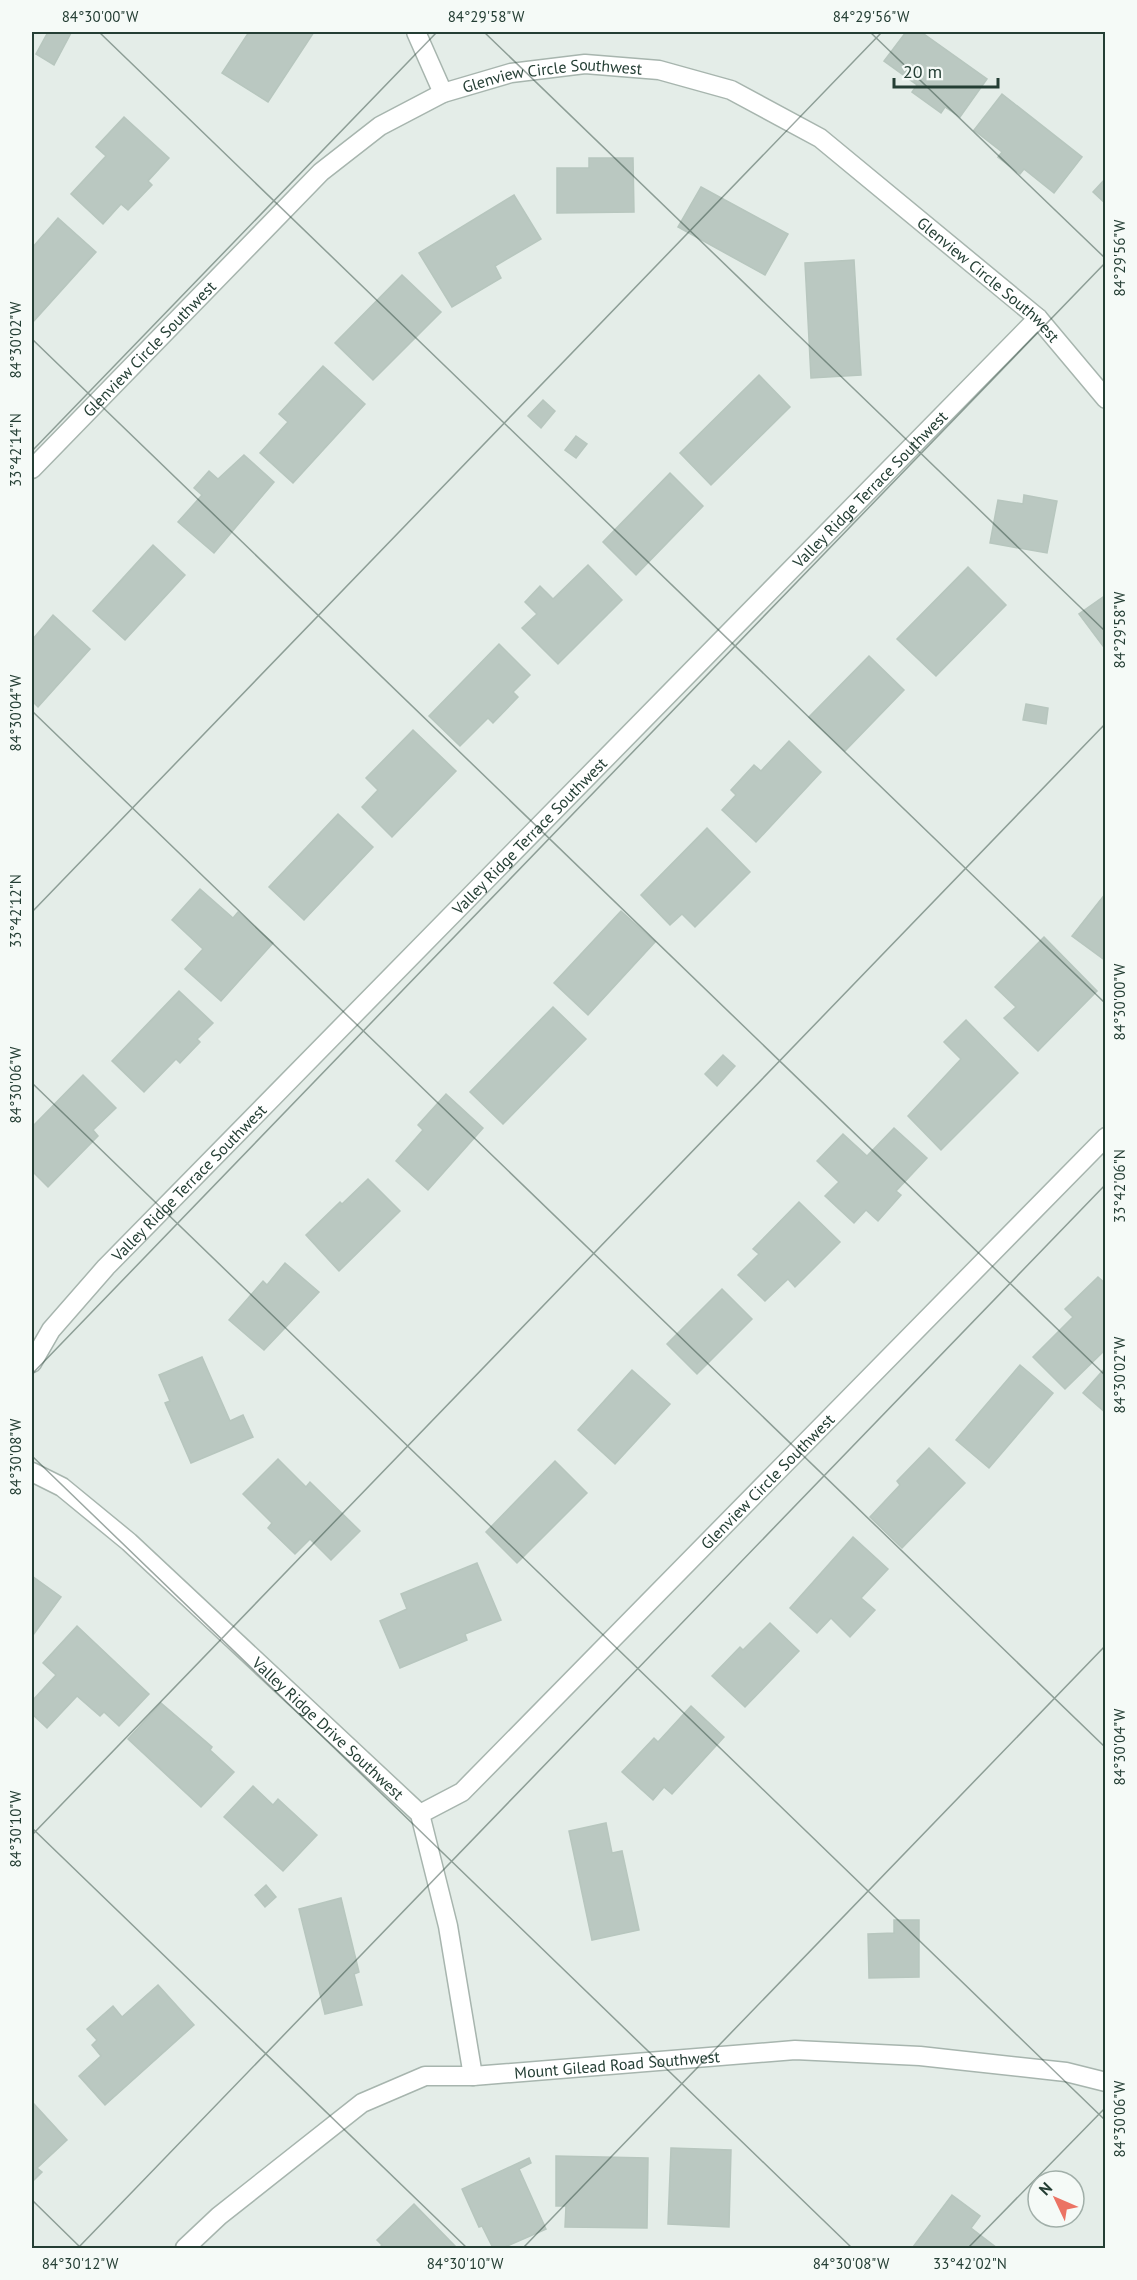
<svg xmlns="http://www.w3.org/2000/svg" width="1137" height="2280" font-family="'PT Sans',sans-serif">
  <style>
    .building { fill: #bac8c1; stroke: #b7c6be; stroke-width: 1.5 }
    .lines { fill: none; stroke-linecap: round; stroke-linejoin: round }
    .minor-casing { stroke: #a7b5ae; stroke-width: 21 }
    .tertiary-casing { stroke: #a7b5ae; stroke-width: 21 }
    .minor { stroke: #fff; stroke-width: 18 }
    .tertiary { stroke: #fff; stroke-width: 18 }
    .ticks { fill: none; stroke: #243e34; stroke-width: 1.5; stroke-opacity: 0.45 }
    .labels { text-anchor: middle; dominant-baseline: central; stroke-width: 6; stroke-linejoin: round; paint-order: stroke }
    .street-label { font-size: 16px; fill: #243e34; stroke: #f5faf7 }
    .neatline { fill: none; stroke: #243e34; stroke-width: 2 }
    .ticks-label { font-size: 15px; text-anchor: middle; fill: #243e34 }
  </style>
  <rect width="100%" height="100%" fill="#e4ede8"/>
  <g class="building">
    <path d="M48,32L71,33L54,65L36,54Z"/>
    <path d="M249,32H314L268,102L222,73Z"/>
    <path d="M906,32H921L987,79L960,117L945,107L941,113L912,92L917,85L884,61Z"/>
    <path d="M1002,94L1082,157L1054,193L1024,169L1020,174L998,157L1002,152L974,130Z"/>
    <path d="M124,117L169,158L148,181L152,185L128,210L121,204L103,224L71,194L106,156L96,147Z"/>
    <path d="M589,158H633L634,212L557,213V168H589Z"/>
    <path d="M1106,178V204L1093,192Z"/>
    <path d="M701,187L788,234L765,275L678,227Z"/>
    <path d="M514,195L541,239L495,266L501,278L452,307L419,253Z"/>
    <path d="M58,218L96,252L32,323V248Z"/>
    <path d="M854,260L861,375L811,378L805,263Z"/>
    <path d="M402,275L441,312L373,380L335,343Z"/>
    <path d="M323,366L365,404L293,483L260,453L288,422L279,414Z"/>
    <path d="M759,375L790,407L711,485L680,453Z"/>
    <path d="M543,400L555,411L541,428L528,416Z"/>
    <path d="M576,436L587,444L576,458L565,450Z"/>
    <path d="M244,455L274,482L214,553L178,522L202,495L194,488L209,471L218,479Z"/>
    <path d="M670,473L703,506L636,575L603,542Z"/>
    <path d="M1024,495L1057,501L1047,553L990,543L998,500L1023,504Z"/>
    <path d="M153,545L185,575L125,640L93,611Z"/>
    <path d="M588,565L622,600L558,664L522,628L537,614L525,602L540,586L553,599Z"/>
    <path d="M968,567L1006,605L936,676L897,639Z"/>
    <path d="M1106,595V650L1079,614Z"/>
    <path d="M53,615L90,649L38,707L32,701V646L34,644L32,640Z"/>
    <path d="M499,644L530,675L513,692L518,697L493,723L488,718L460,746L429,716Z"/>
    <path d="M869,656L904,690L845,751L809,717Z"/>
    <path d="M1026,704L1048,708L1046,724L1023,720Z"/>
    <path d="M413,730L456,771L392,837L362,807L378,790L366,778Z"/>
    <path d="M789,741L821,772L756,842L722,810L736,795L731,790L754,765L761,771Z"/>
    <path d="M338,814L373,847L304,920L269,887Z"/>
    <path d="M707,828L750,872L695,927L682,914L670,925L641,895Z"/>
    <path d="M200,889L233,918L238,912L273,943L221,1001L185,969L203,949L172,920Z"/>
    <path d="M1106,893V961L1072,936Z"/>
    <path d="M621,911L655,942L588,1015L554,983Z"/>
    <path d="M1044,937L1097,991L1038,1051L1004,1018L1016,1007L995,987Z"/>
    <path d="M179,991L213,1023L197,1039L200,1042L180,1063L176,1059L144,1092L112,1061Z"/>
    <path d="M553,1007L586,1039L503,1124L470,1092Z"/>
    <path d="M966,1020L1018,1073L941,1150L908,1116L961,1059L944,1042Z"/>
    <path d="M723,1055L735,1066L717,1086L705,1074Z"/>
    <path d="M83,1075L116,1108L93,1130L98,1136L48,1187L32,1171V1127Z"/>
    <path d="M446,1094L483,1128L428,1190L396,1161L423,1130L418,1125Z"/>
    <path d="M894,1128L927,1158L896,1191L901,1195L878,1221L866,1210L854,1223L825,1196L839,1182L817,1161L843,1134L867,1156Z"/>
    <path d="M368,1179L400,1211L339,1271L306,1235L340,1202L342,1204Z"/>
    <path d="M799,1202L840,1242L795,1287L788,1279L765,1301L738,1275L759,1254L753,1249Z"/>
    <path d="M285,1263L319,1292L264,1350L229,1320L263,1281L267,1285Z"/>
    <path d="M1098,1277L1106,1284V1349L1065,1389L1033,1357L1073,1317L1065,1309Z"/>
    <path d="M722,1289L752,1319L697,1374L667,1344Z"/>
    <path d="M202,1357L230,1421L243,1415L253,1437L191,1463L165,1403L170,1401L159,1375Z"/>
    <path d="M1020,1365L1053,1393L989,1468L956,1440Z"/>
    <path d="M1106,1367V1413L1083,1393Z"/>
    <path d="M632,1370L670,1404L615,1464L578,1430Z"/>
    <path d="M929,1448L965,1483L902,1548L870,1517L900,1485L897,1481Z"/>
    <path d="M278,1459L306,1487L310,1482L360,1531L331,1560L310,1539L295,1554L268,1528L272,1523L243,1494Z"/>
    <path d="M555,1461L587,1493L517,1563L486,1532Z"/>
    <path d="M853,1537L888,1569L861,1598L875,1610L850,1637L831,1618L817,1633L790,1608Z"/>
    <path d="M477,1563L501,1620L465,1634L467,1640L400,1668L380,1621L407,1609L401,1594Z"/>
    <path d="M32,1576L61,1597L33,1635L32,1634Z"/>
    <path d="M770,1623L799,1651L745,1707L712,1676L740,1647L743,1650Z"/>
    <path d="M77,1626L149,1694L119,1726L104,1712L100,1716L77,1696L47,1728L32,1714V1701L56,1675L43,1663Z"/>
    <path d="M161,1703L212,1747L210,1750L234,1772L201,1807L128,1739Z"/>
    <path d="M691,1706L724,1737L672,1794L664,1787L653,1800L622,1772L654,1738L658,1742Z"/>
    <path d="M253,1786L273,1805L278,1799L317,1835L283,1871L224,1817Z"/>
    <path d="M606,1823L612,1853L622,1851L639,1930L592,1940L569,1831Z"/>
    <path d="M266,1885L276,1897L265,1907L255,1895Z"/>
    <path d="M341,1898L359,1972L354,1974L362,2005L325,2014L299,1909Z"/>
    <path d="M894,1920H919V1977L869,1978L868,1934L894,1933Z"/>
    <path d="M158,1985L194,2025L105,2105L79,2076L101,2056L92,2045L97,2040L87,2029L113,2006L122,2017Z"/>
    <path d="M34,2104L67,2140L37,2168L42,2172L32,2182Z"/>
    <path d="M671,2148L731,2150L729,2227L668,2224Z"/>
    <path d="M556,2156L648,2158L647,2228L565,2227L566,2206H556Z"/>
    <path d="M529,2158L531,2163L519,2169L546,2229L503,2248H493L482,2226L479,2227L462,2189Z"/>
    <path d="M952,2195L980,2216L971,2228L997,2248L913,2247Z"/>
    <path d="M414,2204L456,2247L455,2248H379L382,2245L377,2240Z"/>
  </g>
  <g class="lines">
    <defs>
      <g id="minor">
        <path d="M416,32L443,93"/>
        <path id="s1" d="M32,469L321,172L380,126L443,93L511,73L585,64L659,70L731,90L820,138L1038,318L1106,399"/>
        <path id="s2" d="M32,1363L51,1330L106,1267L1038,318"/>
        <path id="s3" d="M32,1472L62,1487L129,1542L420,1814L448,1926L473,2076"/>
        <path id="s4" d="M420,1814L462,1792L1106,1137"/>
      </g>
      <g id="tertiary">
        <path id="s5" d="M185,2248L219,2216L362,2103L425,2076H473L795,2050L920,2056L1066,2072L1106,2082"/>
      </g>
    </defs>
    <use href="#minor" class="minor-casing"/>
    <use href="#tertiary" class="tertiary-casing"/>
    <use href="#minor" class="minor"/>
    <use href="#tertiary" class="tertiary"/>
  </g>
  <path class="ticks" d="M99,32L1106,1004M484,32L1106,632M870,32L1106,259M32,339L1106,1376M32,451L437,32M32,711L1106,1748M32,912L882,32M32,1083L1106,2121M32,1374L1106,262M32,1456L852,2248M32,1828L467,2248M32,1835L1106,723M32,2200L81,2248M78,2248L1106,1184M523,2248L1106,1645M968,2248L1106,2107"/>
  <g class="labels">
    <g class="street-label">
      <text stroke="none"><textPath href="#s1" startOffset="672">Glenview Circle Southwest</textPath></text>
      <text stroke="none"><textPath href="#s1" startOffset="1176">Glenview Circle Southwest</textPath></text>
      <text stroke="none"><textPath href="#s1" startOffset="168">Glenview Circle Southwest</textPath></text>
      <text stroke="none"><textPath href="#s2" startOffset="1212">Valley Ridge Terrace Southwest</textPath></text>
      <text stroke="none"><textPath href="#s2" startOffset="726">Valley Ridge Terrace Southwest</textPath></text>
      <text stroke="none"><textPath href="#s2" startOffset="240">Valley Ridge Terrace Southwest</textPath></text>
      <text stroke="none"><textPath href="#s4" startOffset="483">Glenview Circle Southwest</textPath></text>
      <text stroke="none"><textPath href="#s3" startOffset="393">Valley Ridge Drive Southwest</textPath></text>
      <text stroke="none"><textPath href="#s5" startOffset="490">Mount Gilead Road Southwest</textPath></text>
    </g>
  </g>
  <rect width="1137" height="2280" fill="none" stroke="#f5faf7" stroke-width="66"/>
  <g transform="translate(1056 2199) rotate(314)"><circle r="28" fill="#f5faf7" stroke="#a1afa9" stroke-width="1.5"/>
  <path d="M0-4.5L10 22L0 15L-10 22Z" fill="#eb7364"/>
  <text y="-9" font-size="16" font-weight="bold" text-anchor="middle" fill="#243e34">N</text>
  </g>
  <path d="M894 78v9h104v-9" fill="none" stroke="#243e34" stroke-width="3"/>
  <text x="903" y="78" font-size="18" fill="#243e34" stroke="#f5faf7" stroke-width="4.5" paint-order="stroke">20 m</text>
  <rect x="33" y="33" width="1071" height="2214" class="neatline"/>
  <g class="ticks-label">
    <text x="100" y="22">84°30'00"W</text>
    <text x="486" y="22">84°29'58"W</text>
    <text x="871" y="22">84°29'56"W</text>
    <text transform="translate(1120 258) rotate(-90)" y="5">84°29'56"W</text>
    <text transform="translate(16 340) rotate(-90)" y="5">84°30'02"W</text>
    <text transform="translate(16 450) rotate(-90)" y="5">33°42'14"N</text>
    <text transform="translate(1120 630) rotate(-90)" y="5">84°29'58"W</text>
    <text transform="translate(16 713) rotate(-90)" y="5">84°30'04"W</text>
    <text transform="translate(16 911) rotate(-90)" y="5">33°42'12"N</text>
    <text transform="translate(1120 1002) rotate(-90)" y="5">84°30'00"W</text>
    <text transform="translate(16 1085) rotate(-90)" y="5">84°30'06"W</text>
    <text transform="translate(1120 1186) rotate(-90)" y="5">33°42'06"N</text>
    <text transform="translate(1120 1375) rotate(-90)" y="5">84°30'02"W</text>
    <text transform="translate(16 1457) rotate(-90)" y="5">84°30'08"W</text>
    <text transform="translate(1120 1747) rotate(-90)" y="5">84°30'04"W</text>
    <text transform="translate(16 1829) rotate(-90)" y="5">84°30'10"W</text>
    <text transform="translate(1120 2119) rotate(-90)" y="5">84°30'06"W</text>
    <text x="80" y="2269">84°30'12"W</text>
    <text x="465" y="2269">84°30'10"W</text>
    <text x="851" y="2269">84°30'08"W</text>
    <text x="970" y="2269">33°42'02"N</text>
  </g>
</svg>
